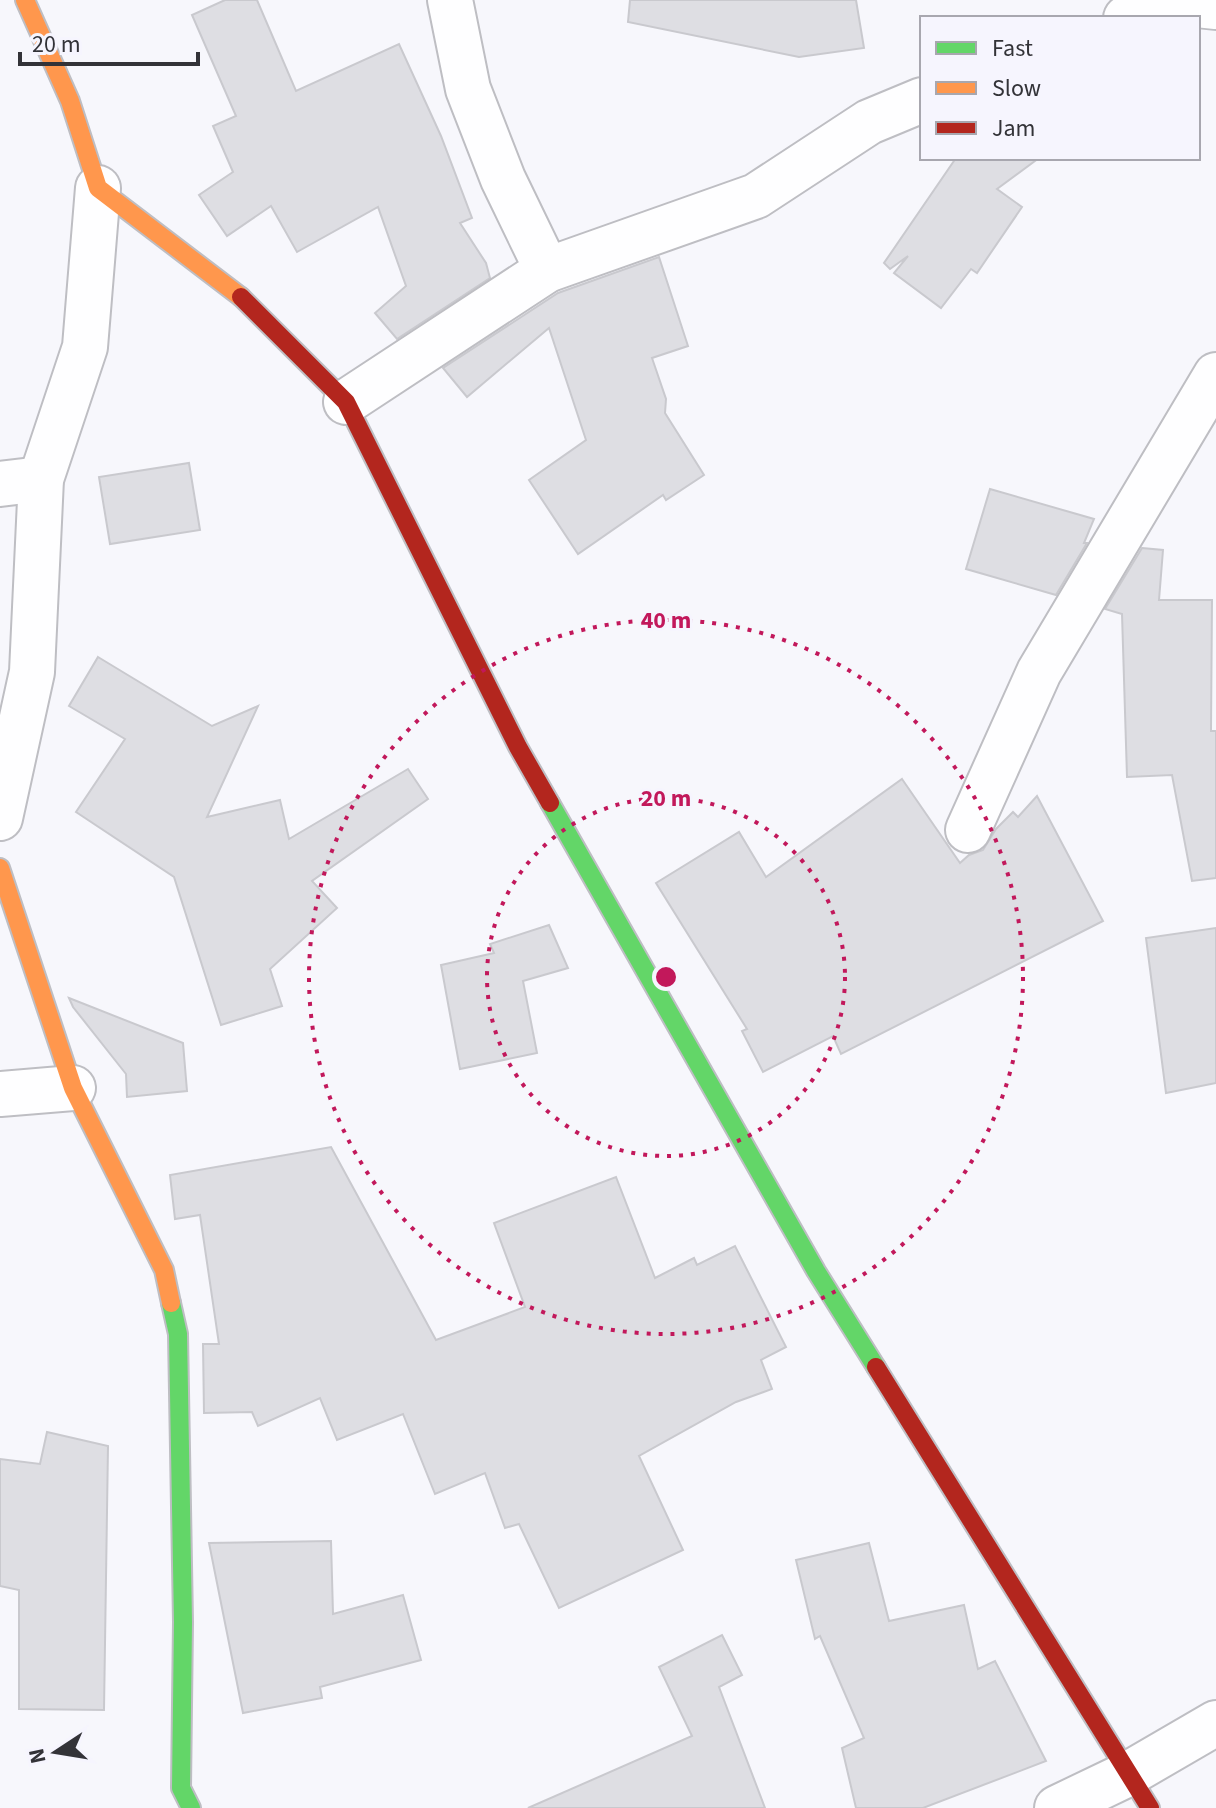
<svg xmlns="http://www.w3.org/2000/svg" width="1216" height="1808" font-family="'Source Sans 3',sans-serif">
  <style>
    .building { fill: #dedee3; stroke: #c9c9ce; stroke-width: 2 }
    .lines { fill: none; stroke-linecap: round; stroke-linejoin: round }
    .street-casing { stroke: #bebec3; stroke-width: 48 }
    .fast-casing { stroke: #bebec3; stroke-width: 22 }
    .slow-casing { stroke: #bebec3; stroke-width: 22 }
    .jam-casing { stroke: #bebec3; stroke-width: 22 }
    .street { stroke: #fefeff; stroke-width: 44 }
    .fast { stroke: #63d668; stroke-width: 18 }
    .slow { stroke: #ff974d; stroke-width: 18 }
    .jam { stroke: #b3261e; stroke-width: 18 }
    .ring { fill: none; stroke: #c2185b; stroke-width: 4; stroke-dasharray: 4 8 }
    .centre { fill: #c2185b; stroke: #f6f5fe; stroke-width: 4 }
    .ring-label { font-size: 24px; text-anchor: middle; font-weight: bold; fill: #c2185b; stroke: #f6f5fe; stroke-width: 6; stroke-linejoin: round; paint-order: stroke }
  </style>
  <rect width="100%" height="100%" fill="#f7f7fc"/>
  <g class="building">
    <path d="M225,0H257L296,91L399,44L441,136L472,218L460,223L486,263L490,278L397,339L375,313L406,286L378,207L297,252L271,206L227,236L199,195L233,172L213,126L236,116L192,15Z"/>
    <path d="M630,0H856L864,48L799,57L628,22Z"/>
    <path d="M956,158H1039L997,189L1022,207L977,273L971,269L941,308L894,273L908,256L890,269L884,263Z"/>
    <path d="M659,257L688,346L652,358L666,399L665,413L704,475L666,500L663,495L578,554L529,480L586,440L549,328L467,397L443,368L558,293Z"/>
    <path d="M189,463L200,530L110,544L99,477Z"/>
    <path d="M990,489L1094,519L1084,543H1087L1056,595L966,569Z"/>
    <path d="M1142,548L1163,550L1159,600H1212L1211,731H1216V878L1192,881L1172,775L1127,777L1122,614L1105,609Z"/>
    <path d="M98,657L212,726L258,706L207,817L280,800L289,839L408,769L428,799L312,881L337,908L270,969L282,1006L221,1025L174,877L76,812L125,739L69,706Z"/>
    <path d="M902,779L960,863L969,855L983,850L996,829L1013,812L1018,817L1037,796L1103,921L841,1054L833,1036L763,1072L742,1031L747,1029L656,883L739,832L766,877Z"/>
    <path d="M549,925L568,968L523,981L537,1053L460,1069L441,965L494,953L490,944Z"/>
    <path d="M1216,928V1083L1166,1093L1146,938Z"/>
    <path d="M69,998L183,1043L187,1091L127,1097L126,1074L73,1007Z"/>
    <path d="M331,1147L436,1340L525,1307L494,1223L616,1177L655,1278L694,1258L697,1265L735,1246L786,1347L761,1360L772,1389L736,1402L639,1456L683,1550L559,1608L519,1524L505,1528L485,1473L435,1494L403,1414L337,1440L320,1398L258,1426L252,1412L204,1413L203,1344H219L200,1215L175,1219L170,1175Z"/>
    <path d="M47,1432L108,1446L104,1710L19,1709V1590L0,1586V1459L40,1464Z"/>
    <path d="M331,1541L333,1614L403,1595L421,1660L320,1687L322,1698L243,1713L209,1543Z"/>
    <path d="M869,1543L889,1621L964,1605L978,1669L995,1661L1046,1761L923,1808H856L842,1748L864,1738L820,1636L815,1639L796,1560Z"/>
    <path d="M722,1635L742,1675L719,1687L765,1808H528L692,1736L659,1667Z"/>
  </g>
  <g class="lines">
    <defs>
      <g id="street">
        <path d="M450,0L468,89L503,179L547,270"/>
        <path d="M1126,18L1168,2L1216,7"/>
        <path d="M346,402L547,270L756,196L869,122L922,100"/>
        <path d="M0,484L41,479"/>
        <path d="M0,818L32,672L41,479L85,347L98,188"/>
        <path d="M968,830L1039,672L1216,375"/>
        <path d="M0,1094L73,1088"/>
        <path d="M1057,1808L1130,1773L1216,1723"/>
      </g>
      <g id="fast">
        <path d="M550,803L816,1271L876,1367"/>
        <path d="M171,1303L178,1334L183,1622L181,1788L191,1808"/>
      </g>
      <g id="slow">
        <path d="M25,0L70,101L98,188L241,297"/>
        <path d="M0,868L73,1088L164,1270L171,1303"/>
      </g>
      <g id="jam">
        <path d="M241,297L346,402L518,747L550,803"/>
        <path d="M876,1367L1150,1808"/>
      </g>
    </defs>
    <use href="#street" class="street-casing"/>
    <use href="#fast" class="fast-casing"/>
    <use href="#slow" class="slow-casing"/>
    <use href="#jam" class="jam-casing"/>
    <use href="#street" class="street"/>
    <use href="#fast" class="fast"/>
    <use href="#slow" class="slow"/>
    <use href="#jam" class="jam"/>
  </g>
  <g class="ring">
    <circle cx="666" cy="977" r="179"/>
    <circle cx="666" cy="977" r="357"/>
  </g>
  <circle cx="666" cy="977" r="12" class="centre"/>
  <g class="ring-label">
    <text x="666" y="628">40 m</text>
    <text x="666" y="806">20 m</text>
  </g>
  <rect x="920" y="16" width="280" height="144" fill="#f6f5fe" stroke="#a8a7af" stroke-width="2"/>
  <rect x="936" y="42" width="40" height="12" fill="#63d668" stroke="#a8a7af" stroke-width="2"/>
  <text x="992" y="56" font-size="24" fill="#333338">Fast</text>
  <rect x="936" y="82" width="40" height="12" fill="#ff974d" stroke="#a8a7af" stroke-width="2"/>
  <text x="992" y="96" font-size="24" fill="#333338">Slow</text>
  <rect x="936" y="122" width="40" height="12" fill="#b3261e" stroke="#a8a7af" stroke-width="2"/>
  <text x="992" y="136" font-size="24" fill="#333338">Jam</text>
  <g transform="translate(56 1752) rotate(258)" stroke="#f6f5fe" stroke-width="6" paint-order="stroke">
  <path d="M0-6L14 30L0 20L-14 30Z" fill="#333338"/>
  <text y="-12" font-size="22" font-weight="bold" text-anchor="middle" fill="#333338">N</text>
  </g>
  <path d="M20 52v12h178v-12" fill="none" stroke="#333338" stroke-width="4"/>
  <text x="32" y="52" font-size="24" fill="#333338" stroke="#f6f5fe" stroke-width="6" paint-order="stroke">20 m</text>
</svg>
